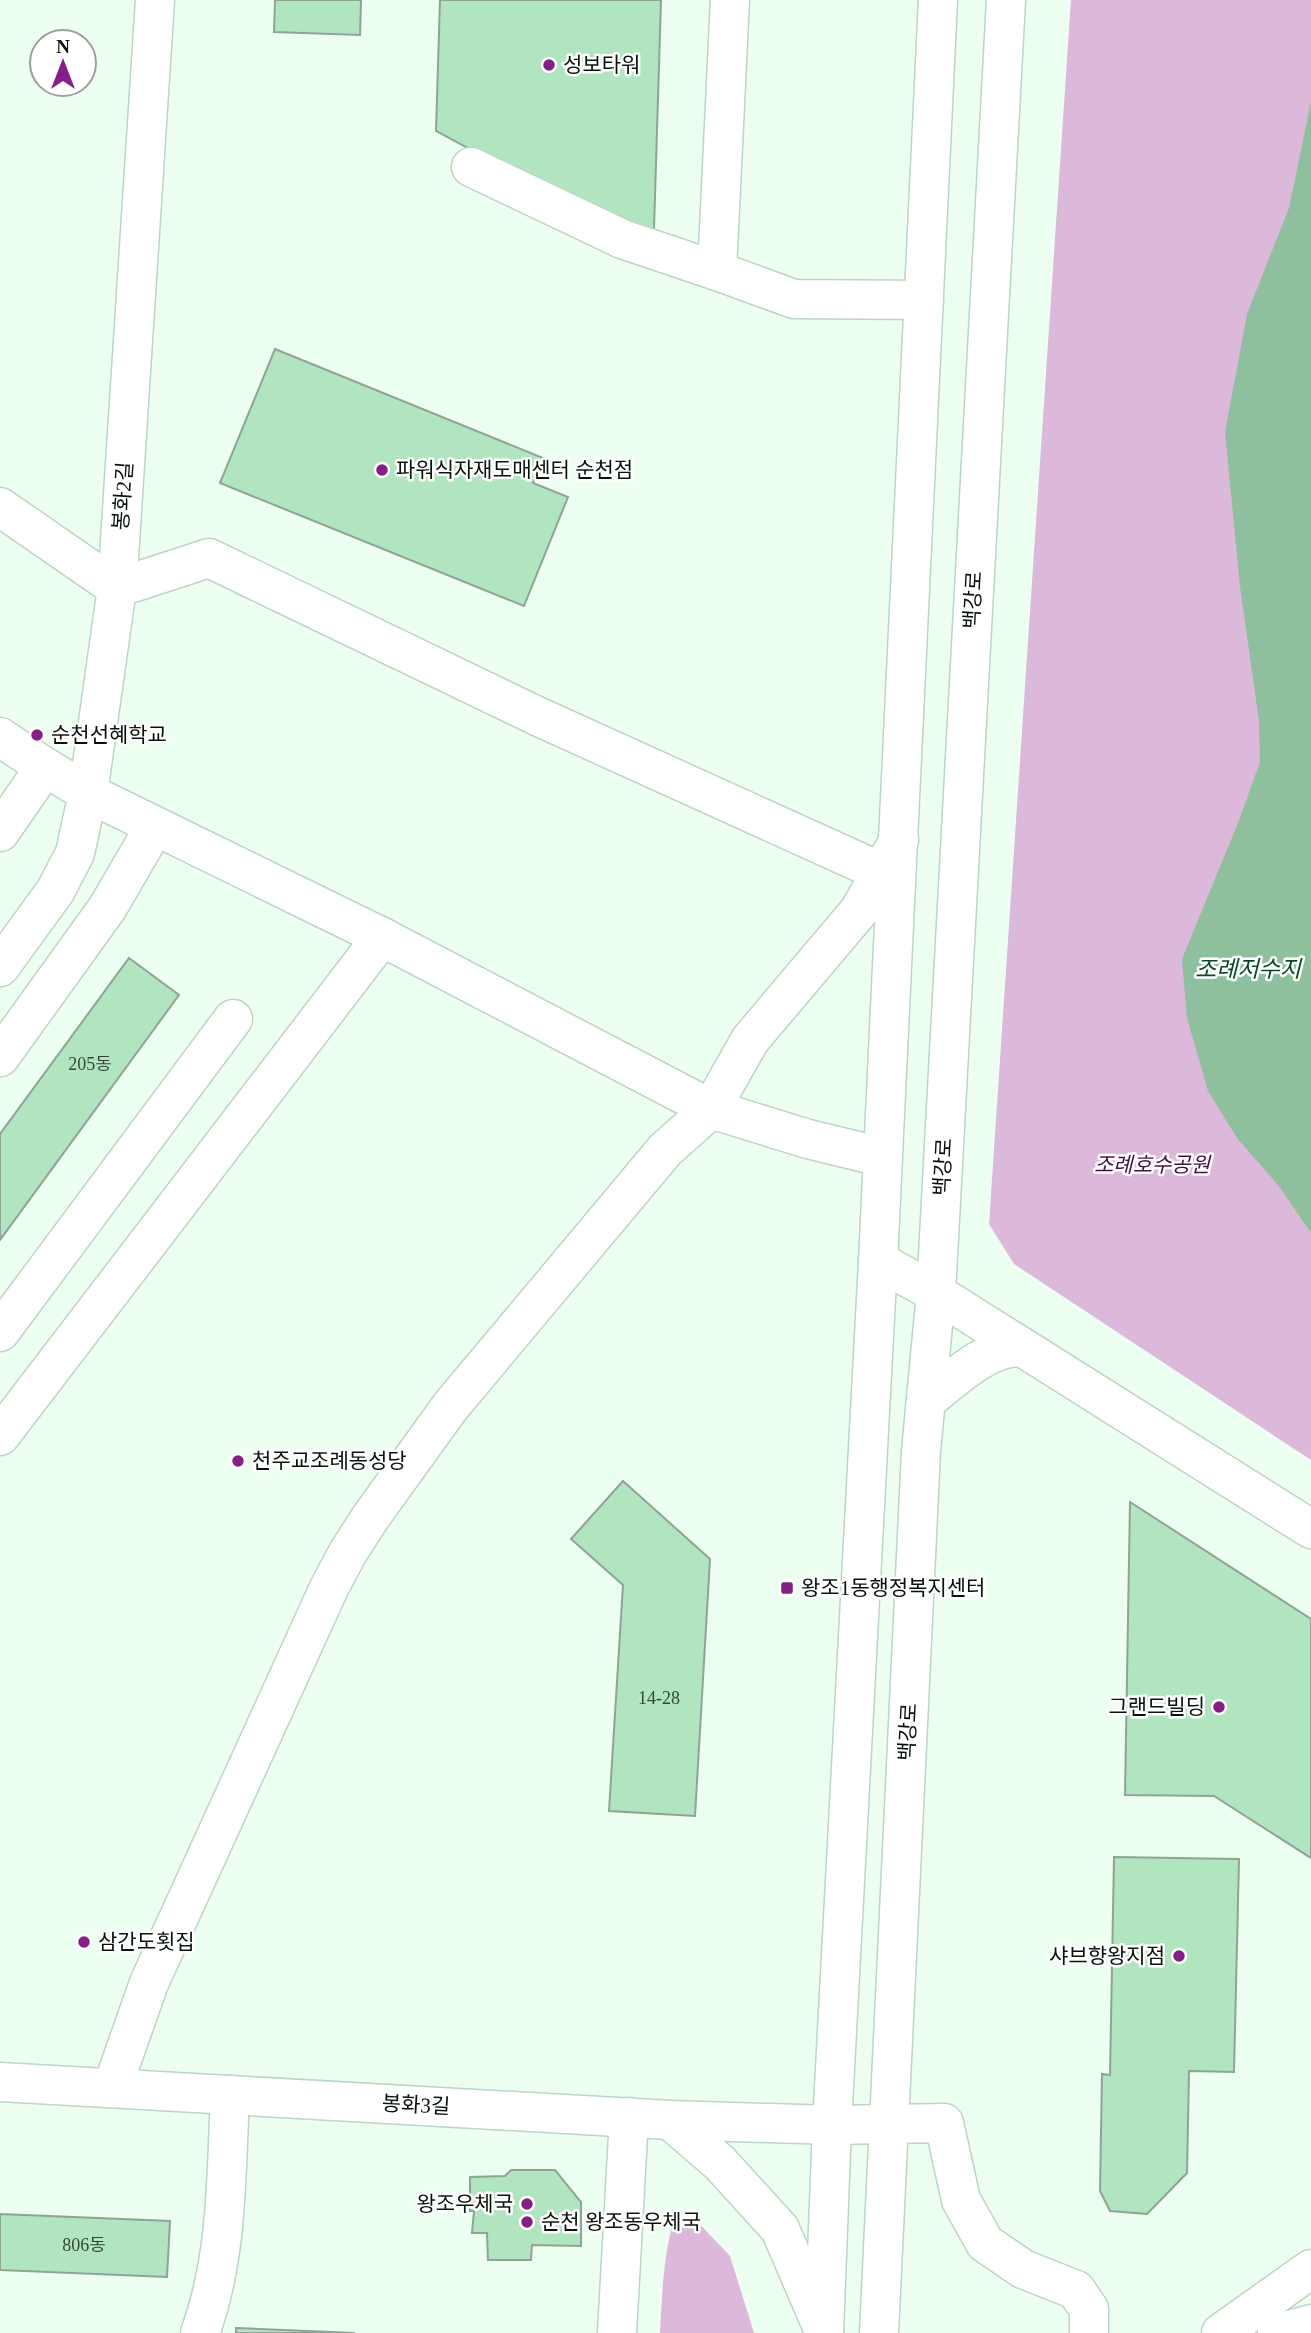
<svg xmlns="http://www.w3.org/2000/svg" width="1311" height="2333" font-family="'Times New Roman','Noto Sans KR',serif">
  <style>
    .green { fill: #dcb8db }
    .water { fill: #8ec09d }
    .building { fill: #b1e5c0; stroke: #8ea495; stroke-width: 2 }
    .lines { fill: none; stroke-linecap: round; stroke-linejoin: round }
    .minor-casing { stroke: #bdd5c4; stroke-width: 41 }
    .major-casing { stroke: #bdd5c4; stroke-width: 41 }
    .minor { stroke: #fff; stroke-width: 38 }
    .major { stroke: #fff; stroke-width: 38 }
    .poi-dot { fill: #851f87; stroke: #fff; stroke-width: 2.5 }
    .labels { text-anchor: middle; dominant-baseline: central; stroke-width: 5; stroke-linejoin: round; paint-order: stroke }
    .number-label { font-size: 18px; fill: #334638 }
    .poi-label { font-size: 21px; fill: #09110b; stroke: #fff; text-anchor: start }
    .street-label { font-size: 21px; fill: #09110b; stroke: #fff }
    .park-label { font-size: 21px; font-style: italic; fill: #431144; stroke: #fff }
    .water-label { font-size: 23px; font-style: italic; fill: #0b4827; stroke: #fff }
  </style>
  <rect width="100%" height="100%" fill="#ecfff1"/>
  <g class="green">
    <path d="M1071,0H1311V1460L1014,1264L989,1224Z"/>
    <path d="M690,2214L730,2256L754,2333H660C662,2295 663,2259 673,2223Z"/>
  </g>
  <path class="water" d="M1311,102V1233L1278,1185L1237,1138L1208,1091L1187,1018L1182,959L1238,823L1260,762L1259,721L1240,587L1225,432L1247,314L1289,208Z"/>
  <g class="building">
    <path d="M275,0H361L360,35L274,32Z"/>
    <path d="M440,0H661L654,229L616,228L436,131Z"/>
    <path d="M275,349L543,458L533,483L568,497L524,606L220,483Z"/>
    <path d="M129,958L179,995L0,1240V1134Z"/>
    <path d="M623,1481L710,1559L695,1816L609,1811L623,1585L571,1539Z"/>
    <path d="M1130,1502L1311,1619V1858L1214,1796L1125,1795Z"/>
    <path d="M1114,1857L1239,1859L1234,2072L1189,2071L1187,2173L1147,2214L1110,2211L1100,2191L1102,2074L1110,2075Z"/>
    <path d="M511,2170H555L581,2202V2246L532,2245L531,2260H488L487,2233H472L474,2211H470V2177L505,2176Z"/>
    <path d="M0,2214L170,2221L167,2277L0,2270Z"/>
    <path d="M236,2328L355,2333H236Z"/>
  </g>
  <g class="lines">
    <defs>
      <g id="minor">
        <path d="M730,0L717,271L794,299L924,300"/>
        <path d="M471,167L622,239L717,271"/>
        <path d="M0,507L117,588L209,558L537,716L881,872"/>
        <path d="M0,737L45,767"/>
        <path d="M0,832L45,767L88,793L382,937L711,1109L808,1139L882,1157"/>
        <path d="M0,967L56,890L75,853L88,793L117,588L155,0"/>
        <path d="M0,1057L108,907L155,826"/>
        <path d="M878,1261L936,1293L1311,1529"/>
        <path d="M0,1332L233,1019"/>
        <path d="M926,1401C953,1380 985,1347 1021,1347"/>
        <path d="M0,1436L382,937"/>
        <path d="M0,2082L670,2120L832,2125L944,2123L961,2200L985,2243L1023,2269L1076,2290L1089,2309V2333"/>
        <path d="M112,2088L149,1983L329,1588L347,1554L370,1518L450,1407L665,1150L711,1109L750,1040L859,911L899,840"/>
        <path d="M670,2120L720,2163L780,2229L824,2331"/>
        <path d="M200,2333C228,2257 226,2175 230,2095"/>
        <path d="M617,2333L629,2117"/>
        <path d="M1221,2333L1311,2269"/>
        <path d="M1277,2333L1311,2324"/>
      </g>
      <g id="major">
        <path d="M824,2333L832,2125L878,1261L938,0"/>
        <path d="M879,2333L921,1451L936,1293L1006,0"/>
      </g>
    </defs>
    <use href="#minor" class="minor-casing"/>
    <use href="#major" class="major-casing"/>
    <use href="#minor" class="minor"/>
    <use href="#major" class="major"/>
  </g>
  <g class="poi-dot">
    <circle cx="549" cy="65" r="7"/>
    <circle cx="382" cy="470" r="7"/>
    <circle cx="37" cy="735" r="7"/>
    <circle cx="238" cy="1461" r="7"/>
    <rect x="780" y="1581" width="14" height="14" rx="3.5"/>
    <circle cx="1219" cy="1707" r="7"/>
    <circle cx="84" cy="1942" r="7"/>
    <circle cx="1179" cy="1956" r="7"/>
    <circle cx="527" cy="2204" r="7"/>
    <circle cx="527" cy="2222" r="7"/>
  </g>
  <g class="labels">
    <g class="number-label">
      <text x="90" y="1064">205동</text>
      <text x="659" y="1698">14-28</text>
      <text x="84" y="2245">806동</text>
    </g>
    <g class="poi-label">
      <text x="563" y="65">성보타워</text>
      <text x="396" y="470">파워식자재도매센터 순천점</text>
      <text x="51" y="735">순천선혜학교</text>
      <text x="252" y="1461">천주교조례동성당</text>
      <text x="801" y="1588">왕조1동행정복지센터</text>
      <text x="1205" y="1707" text-anchor="end">그랜드빌딩</text>
      <text x="98" y="1942">삼간도횟집</text>
      <text x="1165" y="1956" text-anchor="end">샤브향왕지점</text>
      <text x="513" y="2204" text-anchor="end">왕조우체국</text>
      <text x="541" y="2222">순천 왕조동우체국</text>
    </g>
    <g class="street-label">
      <text transform="translate(123 496) rotate(-86)">봉화2길</text>
      <text transform="translate(973 600) rotate(-87)">백강로</text>
      <text transform="translate(943 1167) rotate(-87)">백강로</text>
      <text transform="translate(908 1732) rotate(-87)">백강로</text>
      <text transform="translate(416 2105) rotate(3)">봉화3길</text>
    </g>
    <g class="park-label">
      <text x="1152" y="1165">조례호수공원</text>
    </g>
    <g class="water-label">
      <text x="1248" y="969">조례저수지</text>
    </g>
  </g>
  <g transform="translate(63 63)"><circle r="33" fill="#ffffff" stroke="#9da09d" stroke-width="2"/>
  <path d="M0-5L12 26L0 18L-12 26Z" fill="#851f87"/>
  <text y="-10" font-size="19" font-weight="bold" text-anchor="middle" fill="#09110b">N</text>
  </g>
</svg>
